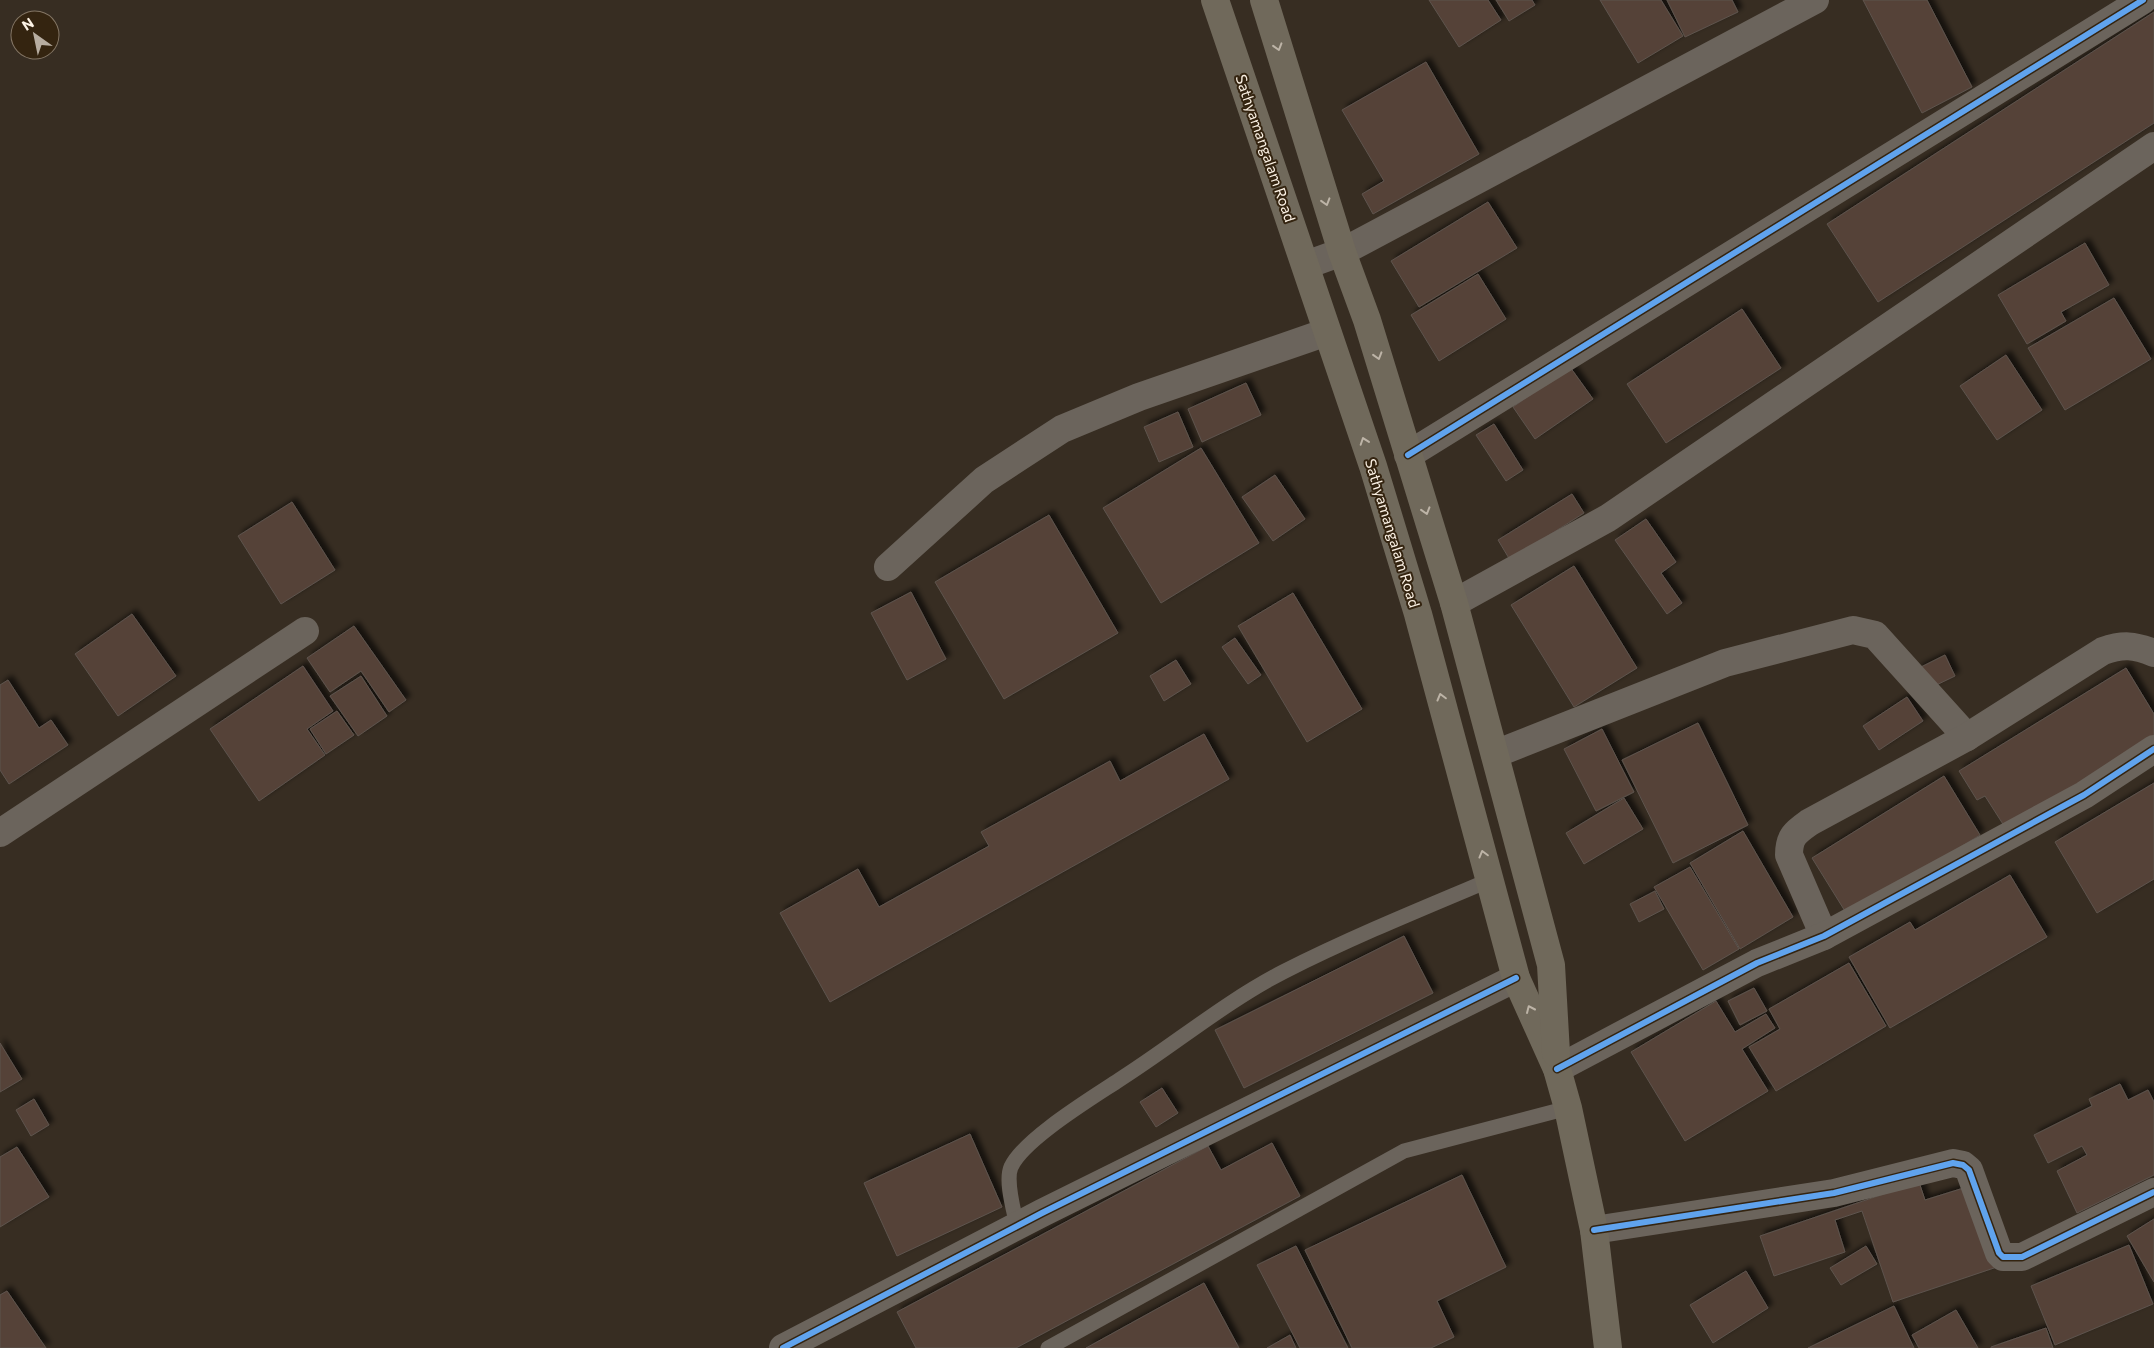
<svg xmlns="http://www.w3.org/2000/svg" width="2154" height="1348" font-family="Commissioner,sans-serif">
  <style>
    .building { fill: #544239; stroke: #5e544d; filter: url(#shadow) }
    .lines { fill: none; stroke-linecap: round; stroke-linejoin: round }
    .lane { stroke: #6b645c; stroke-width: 15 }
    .street { stroke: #6b645c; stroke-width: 28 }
    .highway { stroke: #70695b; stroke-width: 28 }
    .cycleway-casing { stroke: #342410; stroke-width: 9 }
    .cycleway { stroke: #60a3ed; stroke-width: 6 }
    .oneway { stroke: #bdb4a7 }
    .labels { text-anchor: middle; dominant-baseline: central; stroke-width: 4; stroke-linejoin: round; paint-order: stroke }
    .street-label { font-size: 15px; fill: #fcf2e5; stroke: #342410 }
  </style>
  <defs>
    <filter id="shadow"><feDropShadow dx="4.5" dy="-4.5" stdDeviation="2.5" flood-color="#0009"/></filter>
  </defs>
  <rect width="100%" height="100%" fill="#372d22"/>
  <g class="building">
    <path d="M1429,0H1488L1501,20L1459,47Z"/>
    <path d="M1496,0H1532L1535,5L1509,21Z"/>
    <path d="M1600,0H1661L1683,36L1638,63Z"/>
    <path d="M1667,0H1732L1738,12L1685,37Z"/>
    <path d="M1863,0H1927L1972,87L1922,113Z"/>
    <path d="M2154,12V123L1878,302L1827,224Z"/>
    <path d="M1426,62L1479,154L1373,214L1362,194L1384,181L1342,110Z"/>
    <path d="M1488,202L1517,248L1419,307L1391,261Z"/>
    <path d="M2085,243L2109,285L2061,312L2066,321L2027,344L1998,295Z"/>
    <path d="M1478,274L1506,319L1439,361L1411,315Z"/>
    <path d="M2114,298L2151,359L2065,410L2028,348Z"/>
    <path d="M1742,309L1781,368L1666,443L1627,384Z"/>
    <path d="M2006,355L2042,410L1997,440L1960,386Z"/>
    <path d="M1570,367L1593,399L1535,439L1513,407Z"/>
    <path d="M1246,383L1261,415L1202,442L1188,409Z"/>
    <path d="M1178,412L1193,447L1159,462L1144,427Z"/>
    <path d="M1494,424L1523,470L1506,481L1476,435Z"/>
    <path d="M1201,448L1259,543L1161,603L1103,508Z"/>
    <path d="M1275,475L1305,519L1273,541L1242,497Z"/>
    <path d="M1572,494L1584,513L1510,560L1498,540Z"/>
    <path d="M292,502L335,570L281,604L238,536Z"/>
    <path d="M1049,515L1118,633L1004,699L935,582Z"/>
    <path d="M1646,519L1676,562L1661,573L1682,603L1667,614L1615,540Z"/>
    <path d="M1574,566L1637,668L1574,707L1511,605Z"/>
    <path d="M911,592L946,659L907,680L871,613Z"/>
    <path d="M1293,593L1362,709L1307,742L1238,626Z"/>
    <path d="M132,614L176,676L118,716L75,654Z"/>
    <path d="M354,626L406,700L389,712L361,671L330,692L307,658Z"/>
    <path d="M1235,638L1261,675L1248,684L1222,647Z"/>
    <path d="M1945,655L1955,676L1928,689L1917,669Z"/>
    <path d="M1176,660L1191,684L1164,701L1150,676Z"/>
    <path d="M303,666L333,711L307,729L325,755L259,801L210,729Z"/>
    <path d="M2126,668L2154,714V743L2008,832L1985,796L1977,800L1959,771Z"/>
    <path d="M361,676L387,716L358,736L330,696Z"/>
    <path d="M8,680L39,728L51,720L68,745L9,784L0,770V685Z"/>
    <path d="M1907,697L1923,721L1879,750L1863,726Z"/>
    <path d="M337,711L354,735L326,754L310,729Z"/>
    <path d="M1698,723L1748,825L1673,863L1622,760Z"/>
    <path d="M1602,729L1634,792L1596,811L1564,749Z"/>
    <path d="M1204,734L1229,779L830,1002L780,913L858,869L879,907L989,846L981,832L1110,761L1120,781Z"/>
    <path d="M1944,776L1980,835L1848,916L1812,858Z"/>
    <path d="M2154,783V879L2097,913L2055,842Z"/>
    <path d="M1624,798L1643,829L1584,864L1566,833Z"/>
    <path d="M1743,831L1793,917L1740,949L1690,863Z"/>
    <path d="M1690,867L1739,949L1703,970L1654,887Z"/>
    <path d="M2010,875L2047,937L1890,1028L1849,957L1910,922L1915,930Z"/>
    <path d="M1655,891L1664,909L1639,922L1630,904Z"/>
    <path d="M1404,936L1433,993L1244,1088L1215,1030Z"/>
    <path d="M1849,963L1886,1026L1776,1091L1749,1047L1780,1029L1769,1009Z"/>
    <path d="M1754,988L1767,1011L1740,1025L1728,1001Z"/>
    <path d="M1716,1001L1735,1032L1766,1014L1775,1028L1742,1049L1768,1091L1685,1141L1631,1052Z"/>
    <path d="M0,1043L22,1079L0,1092Z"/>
    <path d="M2120,1084L2128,1100L2148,1090L2154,1102V1175L2077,1213L2057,1171L2087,1155L2082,1146L2048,1163L2034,1135L2092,1106L2089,1099Z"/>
    <path d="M1162,1088L1178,1113L1156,1127L1140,1102Z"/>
    <path d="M34,1099L49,1125L31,1136L16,1110Z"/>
    <path d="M970,1134L1002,1207L897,1256L864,1183Z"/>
    <path d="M1272,1143L1300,1196L1016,1348H916L897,1312L1208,1146L1221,1170Z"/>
    <path d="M17,1147L49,1197L0,1227V1157Z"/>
    <path d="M1462,1175L1506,1267L1437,1301L1454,1337L1431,1348H1352L1305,1250Z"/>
    <path d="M1919,1182L1925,1200L1970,1186L1997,1267L1893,1302L1862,1211L1835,1220L1845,1252L1774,1276L1760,1236Z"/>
    <path d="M2154,1219V1282L2127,1236Z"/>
    <path d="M2129,1245L2153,1304L2055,1345L2031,1286Z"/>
    <path d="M1296,1246L1348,1348H1300L1257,1265Z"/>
    <path d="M1866,1246L1877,1264L1841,1285L1830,1268Z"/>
    <path d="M1746,1271L1768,1308L1713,1343L1690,1305Z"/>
    <path d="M1204,1283L1239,1348H1086Z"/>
    <path d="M7,1291L46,1348H0V1295Z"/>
    <path d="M1894,1306L1914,1348H1808Z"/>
    <path d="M1956,1310L1978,1348H1919L1912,1335Z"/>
    <path d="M2046,1328L2053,1348H1991V1347Z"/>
    <path d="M1290,1335L1296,1348H1267Z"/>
  </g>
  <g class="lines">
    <g class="lane">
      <path d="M1017,1226C1014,1211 1005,1181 1011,1167C1024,1139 1092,1098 1119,1080C1174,1045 1225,1002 1283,972C1350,938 1421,909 1490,880"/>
      <path d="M1048,1348L1404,1151L1568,1108"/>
    </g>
    <g class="street">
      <path d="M1306,265L1342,252L1815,0"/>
      <path d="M1408,455L2143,0"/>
      <path d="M888,567L984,480L1062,429L1139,397L1327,332"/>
      <path d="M1454,603L1608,518L2154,146"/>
      <path d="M1495,754L1725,663L1853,630L1875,635L1967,737"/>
      <path d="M0,833L305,631"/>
      <path d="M1824,936L1789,855C1789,836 1796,832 1810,822L1967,737L2103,651C2123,644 2134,645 2154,653"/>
      <path d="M1557,1069L1757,963L1824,936L2084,795L2154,749"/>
      <path d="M1594,1230L1834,1193L1953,1163L1963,1165L1969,1170L1999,1253L2003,1257H2022L2154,1192"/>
      <path d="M783,1348L1042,1213L1516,978"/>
    </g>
    <g class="highway">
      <path d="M1215,0L1373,466L1418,614L1516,978L1557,1069L1568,1108L1594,1230L1608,1348"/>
      <path d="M1264,0L1342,252L1367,320L1454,603L1551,965L1556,1053"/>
    </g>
    <defs>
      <g id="cycleway">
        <path d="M1408,455L2143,0"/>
        <path d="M1557,1069L1757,963L1824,936L2084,795L2154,749"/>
        <path d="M1594,1230L1834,1193L1953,1163L1963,1165L1969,1170L1999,1253L2003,1257H2022L2154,1192"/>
        <path d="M783,1348L1042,1213L1516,978"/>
      </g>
    </defs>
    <use href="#cycleway" class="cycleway-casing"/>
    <use href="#cycleway" class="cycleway"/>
  </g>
  <defs><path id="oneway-chevron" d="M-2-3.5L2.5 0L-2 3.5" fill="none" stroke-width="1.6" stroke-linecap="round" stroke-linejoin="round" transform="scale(1.25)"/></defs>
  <g class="oneway">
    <use href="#oneway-chevron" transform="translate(1278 47) rotate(73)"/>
    <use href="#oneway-chevron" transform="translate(1326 202) rotate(73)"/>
    <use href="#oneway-chevron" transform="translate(1378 356) rotate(73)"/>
    <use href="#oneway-chevron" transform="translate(1364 441) rotate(-109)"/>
    <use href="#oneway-chevron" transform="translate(1426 511) rotate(73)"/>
    <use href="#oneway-chevron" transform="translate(1441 697) rotate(-105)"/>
    <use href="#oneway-chevron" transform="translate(1483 854) rotate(-105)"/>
    <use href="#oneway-chevron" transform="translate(1530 1009) rotate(-114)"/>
  </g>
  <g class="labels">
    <g class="street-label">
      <text transform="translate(1266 148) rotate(71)">Sathyamangalam Road</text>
      <text transform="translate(1393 533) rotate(73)">Sathyamangalam Road</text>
    </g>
  </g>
  <g transform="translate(35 35) rotate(327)"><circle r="24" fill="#342410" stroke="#847665"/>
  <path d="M0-4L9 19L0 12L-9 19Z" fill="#b7ada1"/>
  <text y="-8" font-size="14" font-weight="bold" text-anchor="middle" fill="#fcf2e5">N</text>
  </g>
</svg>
